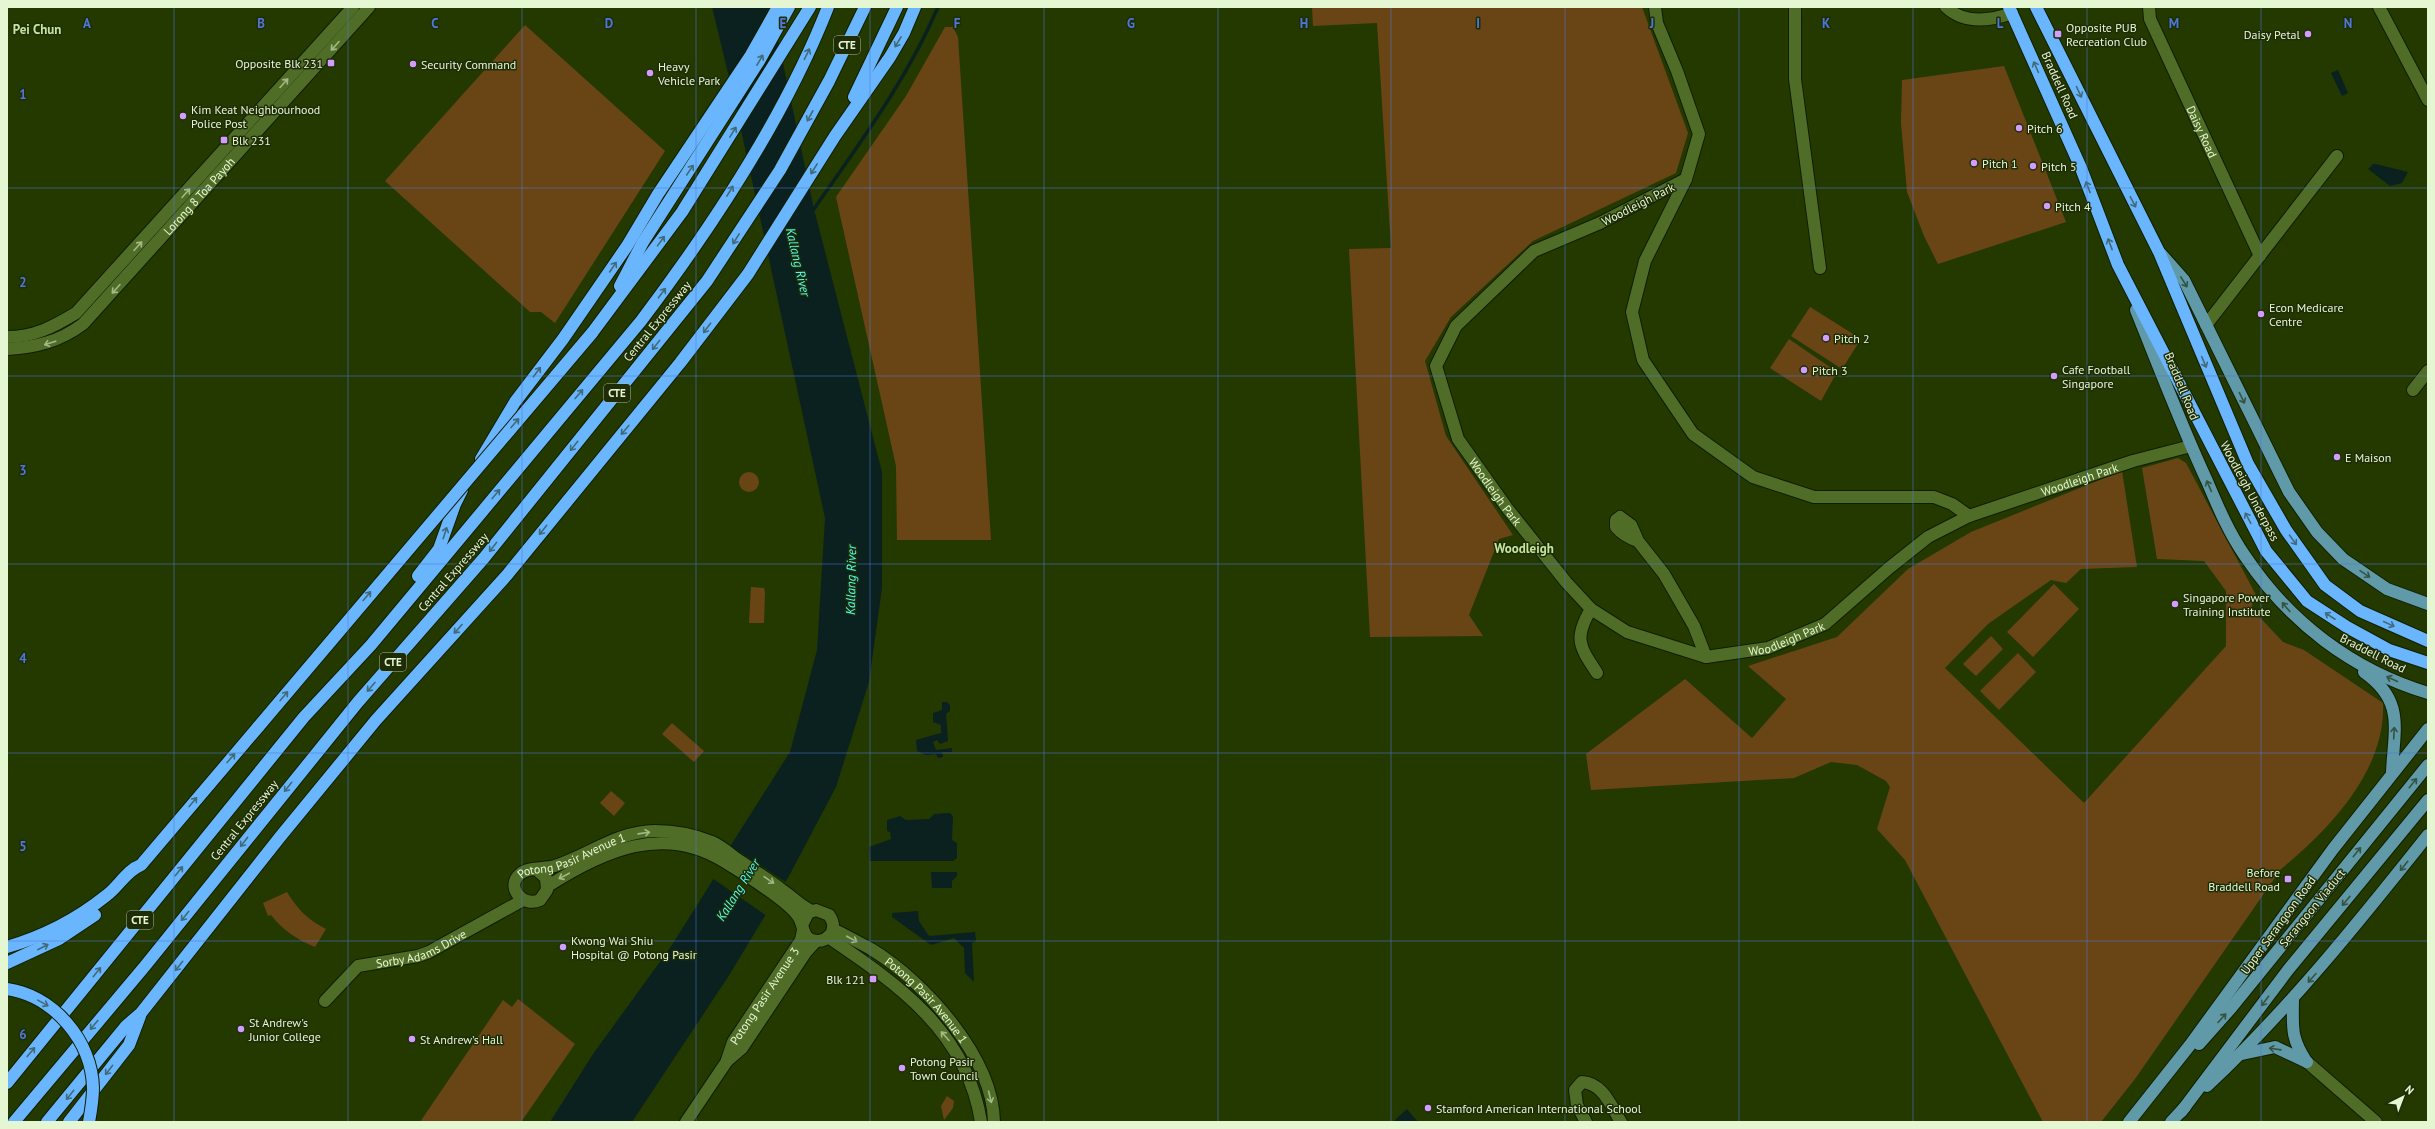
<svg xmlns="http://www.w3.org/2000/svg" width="2435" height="1129" font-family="'PT Sans',sans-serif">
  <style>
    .green { fill: #694516 }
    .water { fill: #0a211f }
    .pier { fill: #243900 }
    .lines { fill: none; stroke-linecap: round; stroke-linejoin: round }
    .stream { stroke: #0a211f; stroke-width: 3.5 }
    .street-casing { stroke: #101e00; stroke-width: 14 }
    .primary-casing { stroke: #101e00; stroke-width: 14 }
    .highway-casing { stroke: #101e00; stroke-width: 14 }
    .street { stroke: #506d27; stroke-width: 12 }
    .primary { stroke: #6099a8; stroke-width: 12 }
    .highway { stroke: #6ab6fe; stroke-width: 12 }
    .highway-bridge-casing { stroke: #101e00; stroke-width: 14; stroke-linecap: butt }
    .highway-bridge { stroke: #6ab6fe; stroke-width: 12 }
    .oneway { stroke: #406b77 }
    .oneway2 { stroke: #a2b985 }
    .oneway3 { stroke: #355340 }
    .grid { fill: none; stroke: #4f78d6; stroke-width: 1; stroke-opacity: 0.55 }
    .poi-dot { fill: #d29dfd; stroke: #1e2d08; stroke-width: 1.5 }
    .labels { text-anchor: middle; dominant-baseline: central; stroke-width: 3; stroke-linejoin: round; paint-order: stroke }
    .shield { fill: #1e2d08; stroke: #a9ba95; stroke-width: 1 }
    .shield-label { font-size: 11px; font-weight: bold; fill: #e5f7d2 }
    .poi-label { font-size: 12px; fill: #e5f7d2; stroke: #1e2d08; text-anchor: start }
    .street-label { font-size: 12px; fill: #e5f7d2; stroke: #1e2d08 }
    .neighbourhood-label { font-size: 13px; font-weight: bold; fill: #c4e69c; stroke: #1e2d08 }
    .water-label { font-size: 13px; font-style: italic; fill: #4efdf1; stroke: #1e2d08 }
    .grid-label { font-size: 13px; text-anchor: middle; font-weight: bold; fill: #4f78d6; stroke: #1e2d08; stroke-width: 3; stroke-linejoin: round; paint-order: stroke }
  </style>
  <rect width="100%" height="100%" fill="#243900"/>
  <g class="green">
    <path d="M1312,7H1642L1688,133L1676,173L1533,241L1451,317L1425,361L1446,436L1513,535L1499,539L1469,615L1483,636L1370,637L1349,249L1391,248L1377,23L1313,26Z"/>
    <path d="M525,25L665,151L555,323L541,312H530L385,181Z"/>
    <path d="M945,27H953L958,37L991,540H897L896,466L836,197L906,96Z"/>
    <path d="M2004,66L2066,222L1938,264L1924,236L1907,192L1901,123L1902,80Z"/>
    <path d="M1810,307L1861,339L1842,369L1791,336Z"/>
    <path d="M1789,339L1837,372L1821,401L1770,368Z"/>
    <path d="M2178,458L2186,463L2256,595L2251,608L2283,642L2304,650L2383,703C2386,770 2330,829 2281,869L2135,1079L2101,1122H2043L1905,860L1877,829L1890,787L1886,781L1857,765L1831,762L1794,778L1591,790L1586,754L1685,679L1752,738L1786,699L1748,666L1837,637L1908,569L1971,532L2122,471L2137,567L2081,569L2066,583L2051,580L1988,624L1945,668L2084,803L2226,646V591L2204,561L2157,559L2142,468Z"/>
    <circle cx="749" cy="482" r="10"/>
    <path d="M2054,584L2079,609L2033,657L2007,632Z"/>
    <path d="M751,587L764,588L765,592L764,623H749Z"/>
    <path d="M1991,636L2003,649L1976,676L1963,664Z"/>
    <path d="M2018,653L2036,672L1999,710L1980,691Z"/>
    <path d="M672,723L704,751L694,762L662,734Z"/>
    <path d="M611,791L625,803L614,816L600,803Z"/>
    <path d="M287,892C298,910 308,920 326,929L315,947C296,939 284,931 271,915L268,916L263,903Z"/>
    <path d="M518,999L575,1044L521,1122H420L503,1000L512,1007Z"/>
    <path d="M947,1096L954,1101L953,1108L944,1120L941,1106Z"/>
  </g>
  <g class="water">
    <path d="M712,7H771L814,209L882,472V588L869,682L836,787L789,876L728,977L632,1122H550L593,1054L670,948L711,883L731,845L790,752L817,650L825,518L735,102Z"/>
    <path d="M2338,70L2348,93L2342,96L2331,73Z"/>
    <path d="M2373,164H2376L2408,172L2402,183L2390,186L2368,169Z"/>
    <path d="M942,702H947L950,705V711L946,714L948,741L940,744L937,740L933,742L936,750L952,748V752H942L943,757L938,758L936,754L926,755L917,751L916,740L941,733V725L933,722V713L942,710Z"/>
    <path d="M950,813L953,816L952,840L957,843V858L953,861H870L869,847L891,839L890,832L887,831V820L900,816L906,820L929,819L934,814Z"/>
    <path d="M931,872H957V876L952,881V888H932Z"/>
    <path d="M918,911L919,921L929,936L975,932L976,941L972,943L974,982L965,973L964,948L954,938L931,945L892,917V913Z"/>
    <path d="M1407,1109L1418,1122H1395L1394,1121Z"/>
  </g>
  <path class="pier" d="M729,845L787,883L767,916L712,878Z"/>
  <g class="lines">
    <path class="stream" d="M814,209C859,144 907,80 938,7"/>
    <defs>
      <g id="street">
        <path d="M1655,7L1657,23L1677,71L1699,134L1686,179L1645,261L1632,312L1643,360L1693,434L1753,477L1814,497H1934L1952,504L1969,516"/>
        <path d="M1795,7V79L1820,268"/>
        <path d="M1946,7C1964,24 1990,21 2012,13"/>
        <path id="s1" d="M2149,7L2150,19L2260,256"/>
        <path d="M2379,7L2428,100"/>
        <path id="s2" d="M1686,179L1600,223L1534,251L1456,326L1436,366L1458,439L1507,508L1566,582L1591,609L1627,632L1706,657L1768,648L1825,624L1889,568L1928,537L1969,516L2133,461L2191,446"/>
        <path d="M2206,325L2337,156"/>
        <path d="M7,337C34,337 53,327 76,313L353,7"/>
        <path id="s3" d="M7,349C36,347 59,342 83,324L369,7"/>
        <path d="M2413,390L2428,371"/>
        <path d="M1638,541C1629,538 1622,534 1616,527V520L1620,517L1631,525L1638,541L1664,574L1694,626L1706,657"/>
        <path d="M1591,609C1573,639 1580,647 1597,673"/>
        <path id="s4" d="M537,870L546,878L547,890L540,900C523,908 505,887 520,874C527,867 545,869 555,866C589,855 618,831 655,831C673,831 695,835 712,842C721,846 729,853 737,859C752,869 768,879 782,890C793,897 800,906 812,911"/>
        <path d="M548,886C603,851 664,823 725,862C743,873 787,900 798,916C803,923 802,932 808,938C814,942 823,942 828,937C835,931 834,922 829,915L816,910L808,913L802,925"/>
        <path id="s5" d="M833,929C845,935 858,942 871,949C924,981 993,1057 994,1122"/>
        <path d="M828,937C899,985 967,1032 981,1122"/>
        <path id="s6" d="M325,1001L358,966L418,956L429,952L523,900"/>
        <path id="s7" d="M727,1060L733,1042L801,940L803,930"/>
        <path d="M2307,1062L2376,1122"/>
        <path d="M686,1122L727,1061L742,1048L806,952L816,941"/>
        <path d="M1586,1122L1577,1105L1575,1090L1582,1082C1603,1083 1611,1106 1621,1122"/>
      </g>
      <g id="primary">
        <path d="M2161,254L2184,280L2289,492L2317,532L2343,559L2387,589L2428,604"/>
        <path d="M2136,310C2159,367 2181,425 2207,481C2218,507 2229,533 2245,556C2289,622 2352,670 2428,693"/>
        <path d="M2364,672C2405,701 2394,728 2392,772"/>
        <path d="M2293,998C2293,1027 2290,1036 2306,1061"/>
        <path d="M2199,1044L2231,1008L2428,765"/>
        <path d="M2242,1054L2275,1047L2307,1062"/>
        <path d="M2207,1086C2289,1009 2358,923 2428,835"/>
        <path d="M2181,1112L2288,970L2428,800"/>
        <path d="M2129,1122L2190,1045L2333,849L2428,729"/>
        <path d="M2171,1122L2185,1107"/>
      </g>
      <g id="highway">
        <path d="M2009,7L2081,168L2118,265L2266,551L2307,601L2347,627L2389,650L2428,663"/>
        <path d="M2036,7L2159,252L2248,464L2286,530L2325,585L2360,611L2428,641"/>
        <path d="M854,97L897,7"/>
        <path d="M620,286L643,242L759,61L789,7"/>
        <path d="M592,333L682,212L810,7"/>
        <path d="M481,459L515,402L563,339L627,246L658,194L751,55L778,7"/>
        <path d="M418,576L439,549L455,504L462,490"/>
        <path d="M7,947C45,936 76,920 107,895C119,886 127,870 141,865L259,726"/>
        <path d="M7,963L59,939L95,915"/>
        <path d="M7,1083L304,717L371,645L641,321C712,227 785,117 828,7"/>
        <path d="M14,1122L145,966L358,702L484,558L707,281L780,170L829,81L865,7"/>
        <path d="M47,1122L126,1026L141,1013L280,837L376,720L507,575L680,363L748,274L835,136L890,57L904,33L915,7"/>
        <path d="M69,1122L129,1045L140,1016"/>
      </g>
    </defs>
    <use href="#street" class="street-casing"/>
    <use href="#primary" class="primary-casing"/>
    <use href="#highway" class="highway-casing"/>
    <use href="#street" class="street"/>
    <use href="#primary" class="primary"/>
    <use href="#highway" class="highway"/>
    <defs>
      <g id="highway-bridge">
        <path d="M259,726L592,333"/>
        <path d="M7,989C54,996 92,1041 93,1088C93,1100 91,1111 89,1122"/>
      </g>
    </defs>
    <use href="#highway-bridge" class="highway-bridge-casing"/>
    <use href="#highway-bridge" class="highway-bridge"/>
  </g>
  <defs><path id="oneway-shaft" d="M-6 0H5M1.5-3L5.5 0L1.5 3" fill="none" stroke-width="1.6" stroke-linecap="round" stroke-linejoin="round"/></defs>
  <g class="oneway">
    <use href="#oneway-shaft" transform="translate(898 42) rotate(121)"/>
    <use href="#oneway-shaft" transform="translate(807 54) rotate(-64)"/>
    <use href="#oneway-shaft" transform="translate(760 60) rotate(-60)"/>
    <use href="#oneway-shaft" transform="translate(2036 67) rotate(-114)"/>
    <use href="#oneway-shaft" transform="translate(2079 92) rotate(65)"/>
    <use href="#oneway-shaft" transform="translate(810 116) rotate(119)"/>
    <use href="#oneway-shaft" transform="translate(733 132) rotate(-58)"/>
    <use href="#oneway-shaft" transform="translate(814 169) rotate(122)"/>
    <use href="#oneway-shaft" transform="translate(690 170) rotate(-56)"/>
    <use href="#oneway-shaft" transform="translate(2088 187) rotate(-111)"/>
    <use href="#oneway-shaft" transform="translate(730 191) rotate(-58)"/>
    <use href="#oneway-shaft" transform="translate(2133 202) rotate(63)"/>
    <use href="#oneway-shaft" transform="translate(736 239) rotate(122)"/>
    <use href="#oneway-shaft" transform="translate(661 241) rotate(-54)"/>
    <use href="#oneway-shaft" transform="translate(2110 244) rotate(-111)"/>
    <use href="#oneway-shaft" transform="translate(613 267) rotate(-56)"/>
    <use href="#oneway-shaft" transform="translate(662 293) rotate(-53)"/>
    <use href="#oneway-shaft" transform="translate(707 328) rotate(127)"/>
    <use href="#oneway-shaft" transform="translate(656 345) rotate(129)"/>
    <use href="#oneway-shaft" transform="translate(2204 362) rotate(67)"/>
    <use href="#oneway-shaft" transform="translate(537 372) rotate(-53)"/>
    <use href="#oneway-shaft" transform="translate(579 394) rotate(-50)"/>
    <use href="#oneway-shaft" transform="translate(515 423) rotate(-49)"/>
    <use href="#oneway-shaft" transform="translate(625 430) rotate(130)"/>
    <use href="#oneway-shaft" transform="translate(574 446) rotate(129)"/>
    <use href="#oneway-shaft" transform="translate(496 494) rotate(-50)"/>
    <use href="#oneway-shaft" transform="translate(2248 518) rotate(-118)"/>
    <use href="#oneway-shaft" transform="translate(543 530) rotate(129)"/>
    <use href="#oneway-shaft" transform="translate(445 533) rotate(-72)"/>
    <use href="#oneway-shaft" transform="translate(2293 540) rotate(54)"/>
    <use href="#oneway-shaft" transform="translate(493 547) rotate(128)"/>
    <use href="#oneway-shaft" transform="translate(367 596) rotate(-50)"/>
    <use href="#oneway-shaft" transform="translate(2330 616) rotate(-147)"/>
    <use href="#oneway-shaft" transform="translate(2389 624) rotate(25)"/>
    <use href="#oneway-shaft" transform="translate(458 629) rotate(132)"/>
    <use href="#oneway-shaft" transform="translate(371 687) rotate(131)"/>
    <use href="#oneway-shaft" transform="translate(284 696) rotate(-50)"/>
    <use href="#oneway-shaft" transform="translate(231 758) rotate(-49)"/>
    <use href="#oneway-shaft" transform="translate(288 787) rotate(129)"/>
    <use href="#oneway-shaft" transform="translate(193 802) rotate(-50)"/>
    <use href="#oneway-shaft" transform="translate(244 842) rotate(128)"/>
    <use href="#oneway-shaft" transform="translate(179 871) rotate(-51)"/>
    <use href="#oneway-shaft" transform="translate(185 916) rotate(129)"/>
    <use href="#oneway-shaft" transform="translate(43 947) rotate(-27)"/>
    <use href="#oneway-shaft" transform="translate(179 966) rotate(128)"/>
    <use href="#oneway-shaft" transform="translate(97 972) rotate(-51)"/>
    <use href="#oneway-shaft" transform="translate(43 1003) rotate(29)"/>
    <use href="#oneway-shaft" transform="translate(94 1025) rotate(130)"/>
    <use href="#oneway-shaft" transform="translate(31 1052) rotate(-50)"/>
    <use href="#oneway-shaft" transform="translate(109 1070) rotate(128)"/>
    <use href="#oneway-shaft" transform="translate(70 1095) rotate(129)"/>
  </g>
  <g class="oneway2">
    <use href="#oneway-shaft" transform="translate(335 46) rotate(132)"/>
    <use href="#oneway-shaft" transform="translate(284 83) rotate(-48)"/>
    <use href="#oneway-shaft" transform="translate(186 193) rotate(-48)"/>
    <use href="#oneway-shaft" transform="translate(138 246) rotate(-48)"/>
    <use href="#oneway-shaft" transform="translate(116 289) rotate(132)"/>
    <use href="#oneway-shaft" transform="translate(50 343) rotate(162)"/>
    <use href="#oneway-shaft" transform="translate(644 833) rotate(-8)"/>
    <use href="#oneway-shaft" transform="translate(564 876) rotate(152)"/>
    <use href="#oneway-shaft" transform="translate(769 880) rotate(34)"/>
    <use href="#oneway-shaft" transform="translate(852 939) rotate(28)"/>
    <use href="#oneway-shaft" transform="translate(945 1036) rotate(-132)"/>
    <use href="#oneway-shaft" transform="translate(990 1097) rotate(76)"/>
  </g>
  <g class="oneway3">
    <use href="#oneway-shaft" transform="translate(2184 282) rotate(58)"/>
    <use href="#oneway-shaft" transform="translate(2242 398) rotate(64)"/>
    <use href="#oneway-shaft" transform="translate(2209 486) rotate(-114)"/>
    <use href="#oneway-shaft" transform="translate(2365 574) rotate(34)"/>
    <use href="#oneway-shaft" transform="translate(2286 607) rotate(-130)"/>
    <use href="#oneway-shaft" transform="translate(2392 679) rotate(-156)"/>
    <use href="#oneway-shaft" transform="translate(2394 733) rotate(-87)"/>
    <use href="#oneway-shaft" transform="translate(2413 783) rotate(-51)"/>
    <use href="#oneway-shaft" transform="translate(2357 852) rotate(-51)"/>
    <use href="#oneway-shaft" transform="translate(2404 866) rotate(129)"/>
    <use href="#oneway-shaft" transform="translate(2346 901) rotate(130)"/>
    <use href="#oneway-shaft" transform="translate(2312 978) rotate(132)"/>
    <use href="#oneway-shaft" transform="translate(2265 1001) rotate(127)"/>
    <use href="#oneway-shaft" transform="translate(2222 1018) rotate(-48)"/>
    <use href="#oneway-shaft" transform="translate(2275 1049) rotate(-172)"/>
  </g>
  <path class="grid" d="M174,7V1122M348,7V1122M522,7V1122M696,7V1122M870,7V1122M1044,7V1122M1218,7V1122M1391,7V1122M1565,7V1122M1739,7V1122M1913,7V1122M2087,7V1122M2261,7V1122M7,188H2428M7,376H2428M7,564H2428M7,753H2428M7,941H2428"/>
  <g class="poi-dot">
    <rect x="2054" y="30" width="8" height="8" rx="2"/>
    <circle cx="2308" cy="34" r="4"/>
    <rect x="327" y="59" width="8" height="8" rx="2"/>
    <circle cx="413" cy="64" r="4"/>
    <circle cx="650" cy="73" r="4"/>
    <circle cx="183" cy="116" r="4"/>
    <circle cx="2019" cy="128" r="4"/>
    <rect x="220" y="136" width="8" height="8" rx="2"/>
    <circle cx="1974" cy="163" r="4"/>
    <circle cx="2033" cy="166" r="4"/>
    <circle cx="2047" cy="206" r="4"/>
    <circle cx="2261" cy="314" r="4"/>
    <circle cx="1826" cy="338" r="4"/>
    <circle cx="1804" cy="370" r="4"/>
    <circle cx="2054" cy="376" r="4"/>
    <circle cx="2337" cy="457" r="4"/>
    <circle cx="2175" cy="604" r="4"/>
    <rect x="2284" y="875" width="8" height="8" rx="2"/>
    <circle cx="563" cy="947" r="4"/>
    <rect x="869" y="975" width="8" height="8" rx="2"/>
    <circle cx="241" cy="1029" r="4"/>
    <circle cx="412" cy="1039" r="4"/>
    <circle cx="902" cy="1068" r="4"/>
    <circle cx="1428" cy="1108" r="4"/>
  </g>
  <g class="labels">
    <g class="shield">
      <rect x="834" y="36" width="26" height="18" rx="3"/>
      <rect x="604" y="384" width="26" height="18" rx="3"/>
      <rect x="380" y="653" width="26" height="18" rx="3"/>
      <rect x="127" y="911" width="26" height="18" rx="3"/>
    </g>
    <g class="shield-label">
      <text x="847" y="45">CTE</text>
      <text x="617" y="393">CTE</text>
      <text x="393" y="662">CTE</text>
      <text x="140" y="920">CTE</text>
    </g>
    <g class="poi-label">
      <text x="2066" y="27">Opposite PUB<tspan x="2066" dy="14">Recreation Club</tspan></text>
      <text x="2300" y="34" text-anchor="end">Daisy Petal</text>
      <text x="323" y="63" text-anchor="end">Opposite Blk 231</text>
      <text x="421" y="64">Security Command</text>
      <text x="658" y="66">Heavy<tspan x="658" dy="14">Vehicle Park</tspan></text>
      <text x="191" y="109">Kim Keat Neighbourhood<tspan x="191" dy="14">Police Post</tspan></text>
      <text x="2027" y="128">Pitch 6</text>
      <text x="232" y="140">Blk 231</text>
      <text x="1982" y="163">Pitch 1</text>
      <text x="2041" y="166">Pitch 5</text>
      <text x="2055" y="206">Pitch 4</text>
      <text x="2269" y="307">Econ Medicare<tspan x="2269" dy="14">Centre</tspan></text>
      <text x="1834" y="338">Pitch 2</text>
      <text x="2062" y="369">Cafe Football<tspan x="2062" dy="14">Singapore</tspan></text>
      <text x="1812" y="370">Pitch 3</text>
      <text x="2345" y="457">E Maison</text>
      <text x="2183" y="597">Singapore Power<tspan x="2183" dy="14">Training Institute</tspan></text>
      <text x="2280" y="872" text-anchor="end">Before<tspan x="2280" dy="14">Braddell Road</tspan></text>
      <text x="571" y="940">Kwong Wai Shiu<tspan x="571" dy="14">Hospital @ Potong Pasir</tspan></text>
      <text x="865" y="979" text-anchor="end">Blk 121</text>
      <text x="249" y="1022">St Andrew's<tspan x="249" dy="14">Junior College</tspan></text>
      <text x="420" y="1039">St Andrew’s Hall</text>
      <text x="910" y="1061">Potong Pasir<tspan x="910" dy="14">Town Council</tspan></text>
      <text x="1436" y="1108">Stamford American International School</text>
    </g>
    <g class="street-label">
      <text transform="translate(2060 85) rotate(66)">Braddell Road</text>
      <text stroke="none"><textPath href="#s1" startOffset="136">Daisy Road</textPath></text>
      <text stroke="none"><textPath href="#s3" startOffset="254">Lorong 8 Toa Payoh</textPath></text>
      <text transform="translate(1638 204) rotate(-27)">Woodleigh Park</text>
      <text transform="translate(657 321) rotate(-51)">Central Expressway</text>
      <text transform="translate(2182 386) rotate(68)">Braddell Road</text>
      <text stroke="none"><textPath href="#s2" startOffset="1161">Woodleigh Park</textPath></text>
      <text stroke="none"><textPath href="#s2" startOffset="462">Woodleigh Park</textPath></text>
      <text transform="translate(2250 491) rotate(62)">Woodleigh Underpass</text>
      <text transform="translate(453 572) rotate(-49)">Central Expressway</text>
      <text stroke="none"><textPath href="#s2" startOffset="822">Woodleigh Park</textPath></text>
      <text transform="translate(2373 653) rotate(27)">Braddell Road</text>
      <text transform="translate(244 820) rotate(-51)">Central Expressway</text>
      <text stroke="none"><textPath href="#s4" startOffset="139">Potong Pasir Avenue 1</textPath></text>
      <text transform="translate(2312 908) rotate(-51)">Serangoon Viaduct</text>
      <text transform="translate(2278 925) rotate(-54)">Upper Serangoon Road</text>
      <text stroke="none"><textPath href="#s6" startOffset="114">Sorby Adams Drive</textPath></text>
      <text stroke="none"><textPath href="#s7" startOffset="75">Potong Pasir Avenue 3</textPath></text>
      <text stroke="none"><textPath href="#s5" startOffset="119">Potong Pasir Avenue 1</textPath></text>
    </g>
    <g class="neighbourhood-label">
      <text x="37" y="29">Pei Chun</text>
      <text x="1524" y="548">Woodleigh</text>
    </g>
    <g class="water-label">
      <text transform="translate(798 262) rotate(77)">Kallang River</text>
      <text transform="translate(851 580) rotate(-89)">Kallang River</text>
      <text transform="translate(738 890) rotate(-58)">Kallang River</text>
    </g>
  </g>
  <g class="grid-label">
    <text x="87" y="28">A</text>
    <text x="261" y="28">B</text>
    <text x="435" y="28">C</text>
    <text x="609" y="28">D</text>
    <text x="783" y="28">E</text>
    <text x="957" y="28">F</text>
    <text x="1131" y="28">G</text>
    <text x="1304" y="28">H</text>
    <text x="1478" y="28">I</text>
    <text x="1652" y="28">J</text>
    <text x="1826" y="28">K</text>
    <text x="2000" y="28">L</text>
    <text x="2174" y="28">M</text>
    <text x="2348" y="28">N</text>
    <text x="23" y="99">1</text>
    <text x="23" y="287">2</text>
    <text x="23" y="475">3</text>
    <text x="23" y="663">4</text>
    <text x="23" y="851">5</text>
    <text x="23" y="1039">6</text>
  </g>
  <rect width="2435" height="1129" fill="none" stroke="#e5f7d2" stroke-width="16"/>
  <g transform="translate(2403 1097) rotate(42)" stroke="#1e2d08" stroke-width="3" paint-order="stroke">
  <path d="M0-3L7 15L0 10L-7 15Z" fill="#e5f7d2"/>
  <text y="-6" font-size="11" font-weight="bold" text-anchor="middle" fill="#e5f7d2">N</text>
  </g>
</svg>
